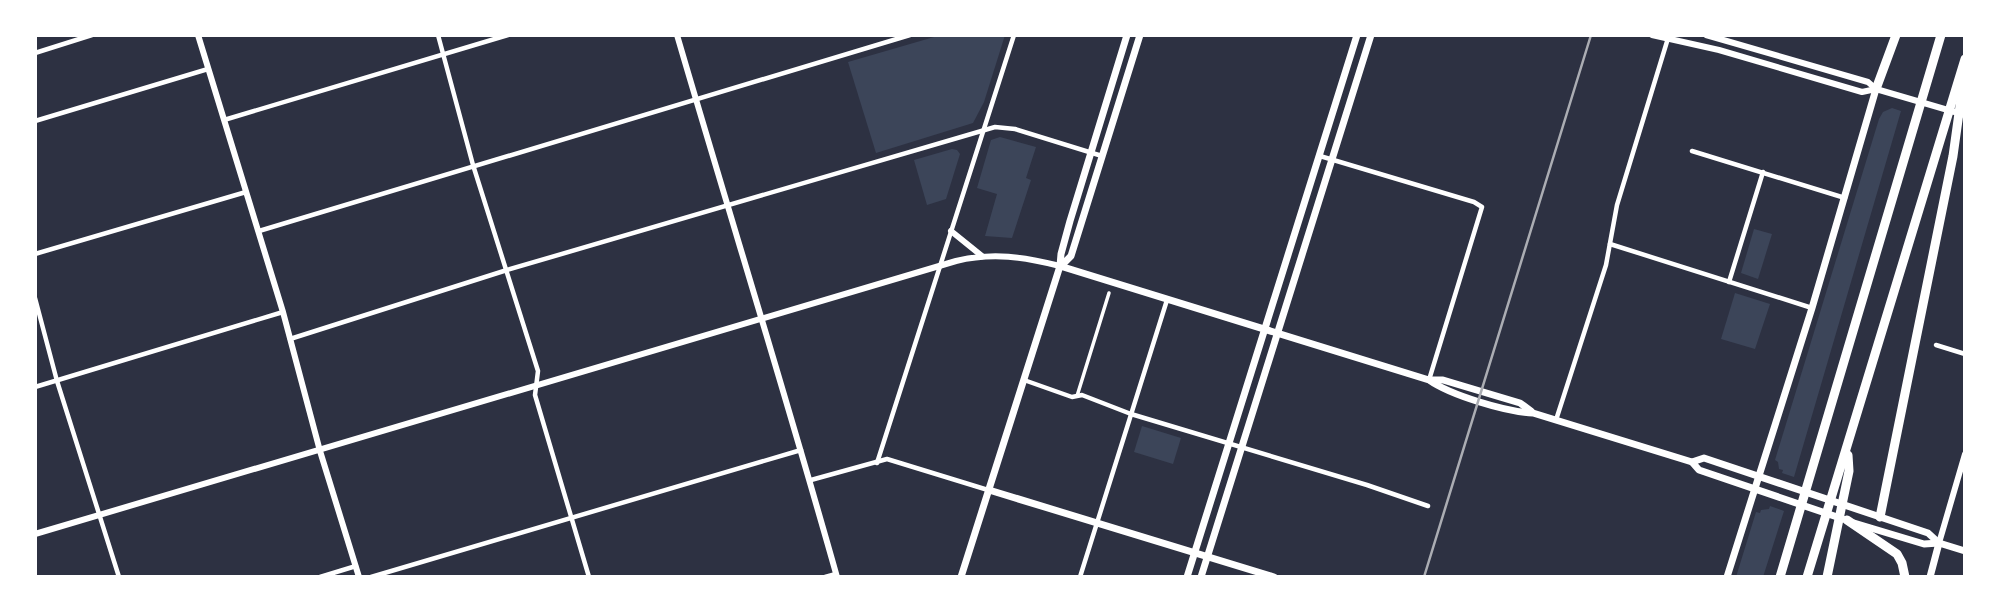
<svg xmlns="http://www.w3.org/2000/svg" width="2000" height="612" font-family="Signika,sans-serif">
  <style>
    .green { fill: #3c4559 }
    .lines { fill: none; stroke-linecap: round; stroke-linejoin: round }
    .pedestrian { stroke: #fff; stroke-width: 3.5 }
    .minor { stroke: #fff; stroke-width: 4.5 }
    .tertiary { stroke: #fff; stroke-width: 6 }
    .secondary { stroke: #fff; stroke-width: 7 }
    .primary { stroke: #fff; stroke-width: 7 }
    .motorway { stroke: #fff; stroke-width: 9 }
    .rail { stroke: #abadb3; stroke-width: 2.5 }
  </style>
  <rect width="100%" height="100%" fill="#2d3142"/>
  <g class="green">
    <path d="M941,35H1005L984,102L973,123L876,153L848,62Z"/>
    <path d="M1892,108L1901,111L1794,477L1782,473L1783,470L1779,469L1778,462L1775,460L1879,119L1883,112Z"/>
    <path d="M1000,137L1036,147L1026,178L1031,180L1012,238L985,236L997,194L977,188L991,140Z"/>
    <path d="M952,149L957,150L960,154L946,199L927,205L914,160Z"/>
    <path d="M1754,229L1772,234L1758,279L1741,273Z"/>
    <path d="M1735,293L1770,304L1755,349L1721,339Z"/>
    <path d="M1142,426L1181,438L1173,464L1134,452Z"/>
    <path d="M1770,506L1784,511L1763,577H1736L1756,512L1760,513L1761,510L1769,509Z"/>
  </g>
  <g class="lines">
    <path class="pedestrian" d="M1077,396L1109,293"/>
    <g class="minor">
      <path d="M438,35L473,165L538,371L535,395L589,577"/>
      <path d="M35,53L92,35"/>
      <path d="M224,120L508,35"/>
      <path d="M35,121L208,69"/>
      <path d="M1692,151L1845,198"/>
      <path d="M1320,156L1474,202L1482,207L1429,380"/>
      <path d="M259,231L910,35"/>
      <path d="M1610,244L1812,308"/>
      <path d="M35,254L246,192"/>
      <path d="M1729,282L1763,172"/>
      <path d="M35,298L57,381L119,577"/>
      <path d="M290,339L507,270L995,127L1015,129L1102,156"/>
      <path d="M1936,345L1965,354"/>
      <path d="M1024,380L1072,397L1082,395L1131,414L1367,485L1428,506"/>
      <path d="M35,387L283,312"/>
      <path d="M1556,420L1606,265L1617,205L1669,35"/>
      <path d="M877,463L1014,35"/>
      <path d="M811,480L887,459L988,490"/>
      <path d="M320,577L356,566"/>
      <path d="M371,577L801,450"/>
      <path d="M825,577L836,574"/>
      <path d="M1080,577L1167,300"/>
    </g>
    <g class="tertiary">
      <path d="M198,35L283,312L320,451L359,577"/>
      <path d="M677,35C730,216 786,396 837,577"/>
      <path d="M1652,35L1719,50L1862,92L1876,89"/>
      <path d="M1706,35L1868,82L1876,89L1965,115"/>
      <path d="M951,231L982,256"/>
      <path d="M35,534L956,261C993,252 1024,257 1060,266"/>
      <path d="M1939,543L1965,454"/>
    </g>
    <g class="secondary">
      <path d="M1060,266L1429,380C1450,395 1506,412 1533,413L1692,462L1699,470L1843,519"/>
      <path d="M1061,266L1071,256L1140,35"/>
      <path d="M1430,380H1443L1520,403L1531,411"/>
      <path d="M1692,462L1704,458L1928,533L1939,543"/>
      <path d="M989,490L1274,577"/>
      <path d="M1854,523L1924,544L1939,543L1965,551"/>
      <path d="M961,577L1060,266L1061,254L1070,221L1127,35"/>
      <path d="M1727,577L1812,308L1876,89"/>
      <path d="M1930,577L1939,543"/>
    </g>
    <g class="primary">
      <path d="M1187,577L1357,35"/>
      <path d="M1201,577L1371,35"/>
    </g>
    <g class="motorway">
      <path d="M1876,89L1896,35"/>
      <path d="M1880,517L1953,156L1964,77"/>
      <path d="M1847,520L1897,554L1902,563L1905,577"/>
      <path d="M1780,577L1941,35"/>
      <path d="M1807,577L1965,59"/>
      <path d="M1827,577L1849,471L1848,455"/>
    </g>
    <path class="rail" d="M1424,577L1591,35"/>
  </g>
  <rect width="2000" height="612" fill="none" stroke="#ffffff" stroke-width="74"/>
</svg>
